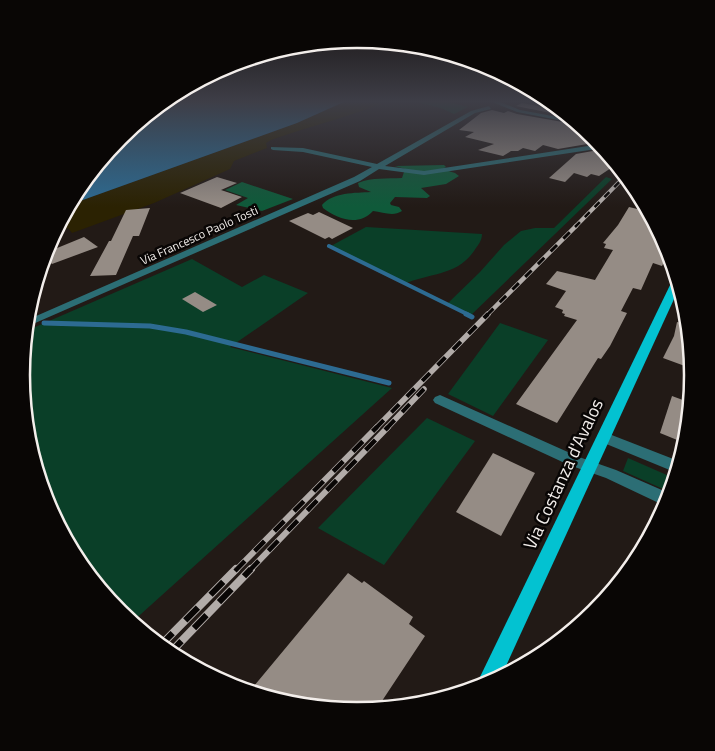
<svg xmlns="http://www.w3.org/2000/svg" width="715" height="751" font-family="'Titillium Web',sans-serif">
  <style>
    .green { fill: #0a3f28 }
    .forest { fill: #0f5a3a }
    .sand { fill: #2b2202 }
    .water { fill: #2d6b92 }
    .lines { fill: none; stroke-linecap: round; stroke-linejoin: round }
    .stream-far1 { stroke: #2d6b92; stroke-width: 4 }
    .stream { stroke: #2d6b92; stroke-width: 5 }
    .building { fill: #958c85 }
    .minor { fill: #2c6e75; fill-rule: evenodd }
    .major { fill: #03c2d1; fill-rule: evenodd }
    .rail-far4-casing { stroke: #b2aca9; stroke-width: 4 }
    .rail-far3-casing { stroke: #b2aca9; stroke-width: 4.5 }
    .rail-far2-casing { stroke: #b2aca9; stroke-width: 5.5 }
    .rail-far1-casing { stroke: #b2aca9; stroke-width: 6 }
    .rail-casing { stroke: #b2aca9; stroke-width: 8 }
    .rail-far4 { stroke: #090605; stroke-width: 2.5; stroke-dasharray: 7; stroke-linecap: butt }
    .rail-far3 { stroke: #090605; stroke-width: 3; stroke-dasharray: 9; stroke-linecap: butt }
    .rail-far2 { stroke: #090605; stroke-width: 4; stroke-dasharray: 11; stroke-linecap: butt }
    .rail-far1 { stroke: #090605; stroke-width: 4.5; stroke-dasharray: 14; stroke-linecap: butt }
    .rail { stroke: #090605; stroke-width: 6; stroke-dasharray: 18; stroke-linecap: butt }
    .labels { text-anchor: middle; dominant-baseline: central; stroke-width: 5; stroke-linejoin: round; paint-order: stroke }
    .far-street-label { font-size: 12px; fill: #f3eeeb; stroke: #090605 }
    .near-street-label { font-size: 18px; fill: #f3eeeb; stroke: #090605 }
    .rim { fill: none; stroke: #f3eeeb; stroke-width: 2.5 }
  </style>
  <rect width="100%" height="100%" fill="#221a16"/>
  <g class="green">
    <path d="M413,101H445L468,107L454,114L441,108Z"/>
    <path d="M606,177L612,179L469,317L446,305L480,272L504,245L521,231L535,228H554Z"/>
    <path d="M366,227L482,234C482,241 478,245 474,251C457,276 429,273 404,284L329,247Z"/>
    <path d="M192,259L242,287L264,275L308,293L230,347L392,388L131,623C118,612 108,599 98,586C49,527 24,454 21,377C21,362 24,346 26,331Z"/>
    <path d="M500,323L548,340L493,416L448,394Z"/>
    <path d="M427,418L475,441L384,565L318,528Z"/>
    <path d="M628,458L676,479L672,493L623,471Z"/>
  </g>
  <g class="forest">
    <path d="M444,165L446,167L442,169L455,173L459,176L446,184L421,188L430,196L427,198L395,197L390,203L391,205L399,207L402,211C393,217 383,212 373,211C358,227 338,219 323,208L322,205C333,192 355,193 371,192L359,187L358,183C373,177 386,179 402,178L405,169L395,166Z"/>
    <path d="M242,182L293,199L262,211L236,205L248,198L225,190Z"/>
  </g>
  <path class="sand" d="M346,101H388C349,117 310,126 271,140L266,143L267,148L234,161L230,169L154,203L72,233L68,228L54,234L69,205L297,123Z"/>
  <path class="water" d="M164,101H346L297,123L69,205L78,188L120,138Z"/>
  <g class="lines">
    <path class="stream-far1" d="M329,246L469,315"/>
    <g class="stream">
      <path d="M466,314L472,317"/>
      <path d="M44,323L150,326L186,332L389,383"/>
    </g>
  </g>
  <g class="building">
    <path d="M522,103L563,111L571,117L516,106Z"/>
    <path d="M492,110L504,113L508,111L517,114L580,125L599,142L558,149L543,145L535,151L523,148L518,151H511L503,156L478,150L494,144L465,137L474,132L459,130L481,113Z"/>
    <path d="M604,149L613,159L608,160L617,164L599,176L591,174L587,177L574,173L565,182L549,178L576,154Z"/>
    <path d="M217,177L237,183L221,190L242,197L221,208L180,193Z"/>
    <path d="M629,207L650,212L670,251L662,266L653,263L641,290L633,288L621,311L627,313L610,346L601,359L598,358L557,423L516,404L577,320L564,316L565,314L562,313L563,310L555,307L566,291L546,284L557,271L595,280L613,250L604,248L606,244L603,243L618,225Z"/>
    <path d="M150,208L139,236H133L116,275L90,276L109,241H111L126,210Z"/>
    <path d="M319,212L353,228L332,239L329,237L325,239L289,221L308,213L313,215Z"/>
    <path d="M84,237L98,247L52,264L44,257L45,253Z"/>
    <path d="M195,292L217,305L203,312L182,299Z"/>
    <path d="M677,322L689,325L693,369L663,358L674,336Z"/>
    <path d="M672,396L691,403L687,444L660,433Z"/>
    <path d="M493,453L535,473L501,536L456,512Z"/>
    <path d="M348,573L362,583L364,581L413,617L409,624L425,636L376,710L357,712L292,705L249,692Z"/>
  </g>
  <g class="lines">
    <g class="minor">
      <path d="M490,101H498L520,110L574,120L579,124L517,112Z"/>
      <path d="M489,106L491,109L475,113L385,166L424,171L601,144L603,148L424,175L379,169L360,181L26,327L27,320L354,177L372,167L303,152L273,150L271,149V147L303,148L377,164L471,111Z"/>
      <path d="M440,395L579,457L616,470L671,494L668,504L667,506L663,505L606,478L569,465L435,403L433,400L435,397Z"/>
      <path d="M604,432L681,462L677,473L599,441L597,437L599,433Z"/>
    </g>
    <path class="major" d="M677,276L680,286L500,679L477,689L476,686L479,679L673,279Z"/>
    <defs>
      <path id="rail-far4" d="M575,227L626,175"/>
      <path id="rail-far3" d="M487,315L576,226"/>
      <g id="rail-far2">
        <path d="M376,428L488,314"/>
        <path d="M387,428L424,389"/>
      </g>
      <g id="rail-far1">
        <path d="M235,571L377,427"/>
        <path d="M249,571L388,427"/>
      </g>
      <g id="rail">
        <path d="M160,646L236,569"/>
        <path d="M169,654L251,569"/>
      </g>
    </defs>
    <use href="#rail-far4" class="rail-far4-casing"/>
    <use href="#rail-far3" class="rail-far3-casing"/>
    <use href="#rail-far2" class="rail-far2-casing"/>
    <use href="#rail-far1" class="rail-far1-casing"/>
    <use href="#rail" class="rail-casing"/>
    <use href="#rail-far4" class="rail-far4"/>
    <use href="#rail-far3" class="rail-far3"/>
    <use href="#rail-far2" class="rail-far2"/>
    <use href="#rail-far1" class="rail-far1"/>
    <use href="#rail" class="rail"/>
  </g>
  <linearGradient id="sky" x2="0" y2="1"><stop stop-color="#130e0c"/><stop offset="0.49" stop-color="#3e3e47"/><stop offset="1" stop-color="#3e3e47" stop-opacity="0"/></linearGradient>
  <rect width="715" height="207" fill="url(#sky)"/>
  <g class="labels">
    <g class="far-street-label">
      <text transform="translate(199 235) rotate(-24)">Via Francesco Paolo Tosti</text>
    </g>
    <g class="near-street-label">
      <text transform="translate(563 474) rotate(-65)">Via Costanza d'Avalos</text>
    </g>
  </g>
  <path d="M0 0H715V751H0ZM30 375a327 327 0 1 1 654 0a327 327 0 1 1-654 0Z" fill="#090605" fill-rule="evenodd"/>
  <path class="rim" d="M30 375a327 327 0 1 1 654 0a327 327 0 1 1-654 0Z"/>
</svg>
